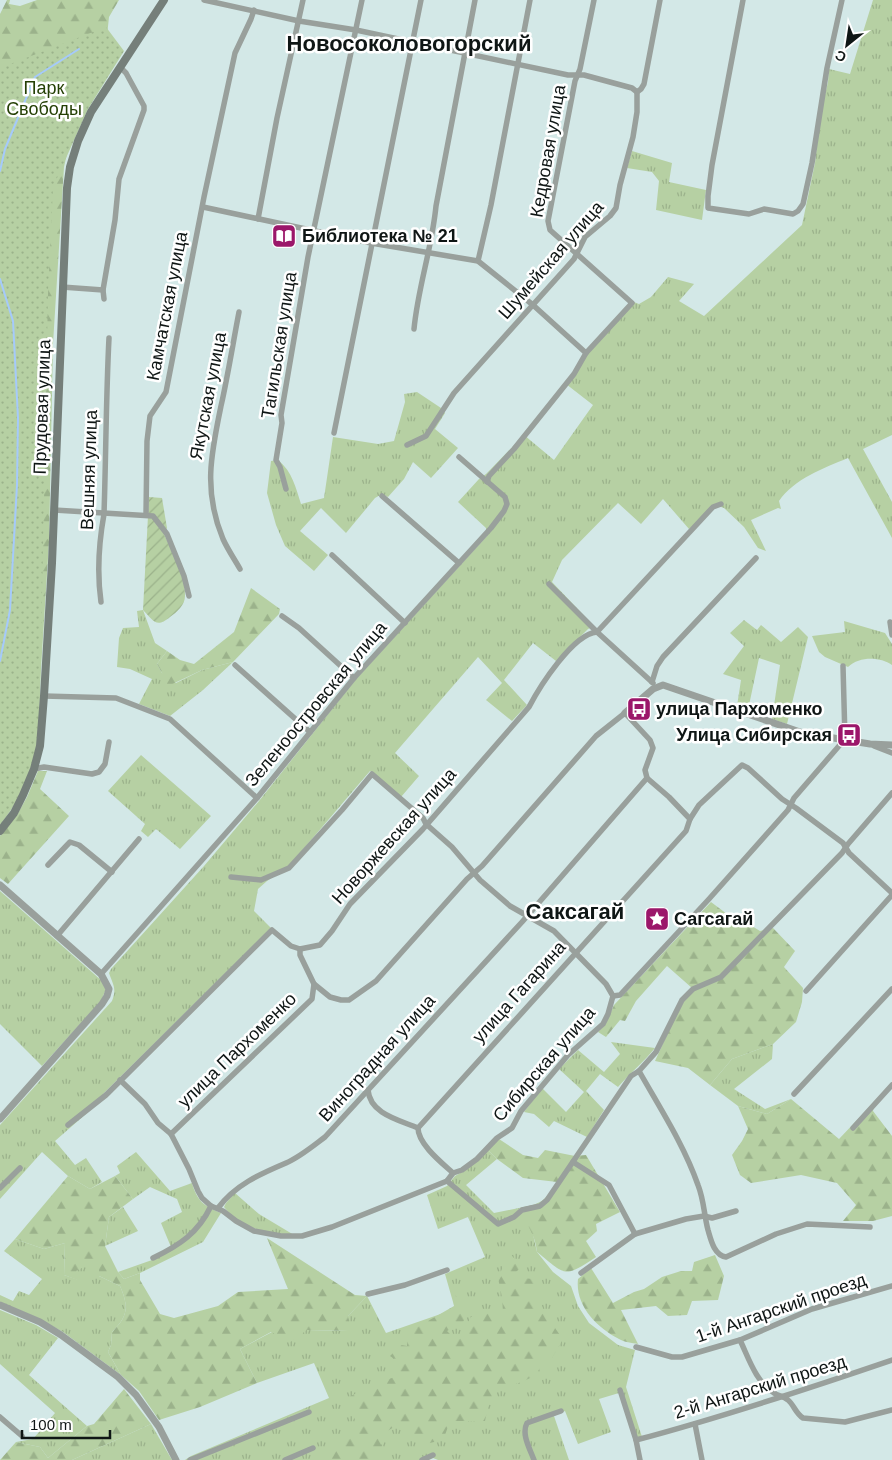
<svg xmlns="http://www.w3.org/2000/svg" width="892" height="1460" font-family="Arial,sans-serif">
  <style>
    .grass { fill: url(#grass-tufts) }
    .forest { fill: url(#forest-firs) }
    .park { fill: url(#park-dots) }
    .garden { fill: url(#garden-furrows) }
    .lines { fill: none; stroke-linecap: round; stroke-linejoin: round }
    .stream { stroke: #a5cafb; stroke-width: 2 }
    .minor { stroke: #99a09c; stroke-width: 5.5 }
    .tertiary { stroke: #99a09c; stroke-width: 7 }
    .secondary { stroke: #757f7a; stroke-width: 8 }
    .labels { text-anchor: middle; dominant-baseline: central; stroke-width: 5; stroke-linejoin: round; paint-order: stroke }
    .park-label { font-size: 18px; fill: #254005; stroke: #fff }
    .street-label { font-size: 18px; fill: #0f1615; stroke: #fff }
    .poi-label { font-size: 18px; font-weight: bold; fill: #0f1615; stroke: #fff; text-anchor: start }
    .district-label { font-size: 22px; font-weight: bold; fill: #0f1615; stroke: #fff }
  </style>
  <defs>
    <pattern id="grass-tufts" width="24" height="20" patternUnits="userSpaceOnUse" patternTransform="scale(1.25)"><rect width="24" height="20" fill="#b6d0a3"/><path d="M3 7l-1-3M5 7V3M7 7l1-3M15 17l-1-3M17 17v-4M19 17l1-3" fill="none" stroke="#9bb28b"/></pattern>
    <pattern id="forest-firs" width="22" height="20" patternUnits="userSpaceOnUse" patternTransform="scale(1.25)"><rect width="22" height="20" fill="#b6d0a3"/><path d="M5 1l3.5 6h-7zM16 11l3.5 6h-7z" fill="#9bb28b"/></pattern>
    <pattern id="park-dots" width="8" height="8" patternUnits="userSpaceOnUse" patternTransform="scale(1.25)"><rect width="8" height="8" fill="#b6d0a3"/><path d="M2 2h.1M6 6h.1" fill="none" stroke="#9bb28b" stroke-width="1.8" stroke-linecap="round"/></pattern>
    <pattern id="garden-furrows" width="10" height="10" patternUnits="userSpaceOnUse" patternTransform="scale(1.25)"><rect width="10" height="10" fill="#b6d0a3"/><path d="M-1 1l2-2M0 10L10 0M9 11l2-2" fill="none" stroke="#9bb28b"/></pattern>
  </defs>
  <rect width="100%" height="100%" fill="#d3e8e7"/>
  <g class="grass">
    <path d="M873,0H892V435L863,449L892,502V538L848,458C824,468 794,479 779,501L781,509L778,508L751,520L766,551L758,548L744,527L724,508L718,506L689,529L663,499L641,524L618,503L562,560L552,582L594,626L588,629L556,661L533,643L504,680L527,705L512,721L486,700L502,683L478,657L395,753L419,776L401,797L370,771L288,867L267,881L258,889L254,911L271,928L103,1094V1099L55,1141L75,1165L86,1158L102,1182L90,1189L68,1176L42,1152L0,1199V1125L112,1001C117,988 113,985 109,973L111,969L204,866L259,801L356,679L487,536L486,528L458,502L479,479L486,474L524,435L554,460L593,405L566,384L584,355L634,302L639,304L651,297L668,277L694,284L679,301L704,316L802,225L815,163L820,116L828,82L829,69L850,74Z"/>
    <path d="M632,151L672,163L669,182L706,190L702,220L656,210L659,181L652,172L627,168Z"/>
    <path d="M417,392L441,408L445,413L435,429L458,448L431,478L413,462L404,479L388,497L382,494L375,498L346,533L321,508L300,531L328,555L314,571L285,546L276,525L267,493L271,461L278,460C292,471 296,488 301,504L324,498L333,437L378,444L394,441L405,402L404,394Z"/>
    <path d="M143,610L155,643L167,651L157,664L162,673L176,683L202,670L233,662L203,690L170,716L139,704L152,679L130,669L117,667L119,638L123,628L139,627L137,611Z"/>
    <path d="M744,620L757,630L761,625L781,642L798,627L808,637L787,724L772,719L780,665L759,658L748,710L737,706L741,680L723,674L744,646L730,633Z"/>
    <path d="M844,621L885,633L892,644V665C880,657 860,656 848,667L825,657L819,652L812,636L845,632Z"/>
    <path d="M141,755L211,816L180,849L156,829L148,837L141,831L145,824L108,791Z"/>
    <path d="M0,891L102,981L106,989L101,1001L42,1066L0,1024Z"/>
    <path d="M611,1042L655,1048C644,1062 630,1073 618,1087L600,1074L586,1091L604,1110L587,1137L554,1121L549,1127L534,1114L524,1112L542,1088L566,1112L584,1092L559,1069L578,1050L604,1072L620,1054Z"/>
    <path d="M773,1044L772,1059L734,1089L765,1109L791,1099L767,1114L738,1106L710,1085L732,1059Z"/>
    <path d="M488,1150L497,1159L466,1185L494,1213L519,1208L532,1230L537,1252L553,1272L571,1286L578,1306L589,1323L618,1345L635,1350L626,1387L642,1437L637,1438L619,1393L599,1399L611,1432L578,1444L565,1411L554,1416L569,1460H438L433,1458L429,1460H185L191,1456L329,1398L314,1363L257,1383L240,1349L272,1332L307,1330L348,1331V1316L367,1296L386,1333L455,1309L445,1274L485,1257L468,1217L438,1229L427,1195L447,1186L455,1176L464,1171Z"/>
    <path d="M136,1152L170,1191L192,1183C197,1201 204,1206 221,1213L203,1242L140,1273L124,1279L118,1272L152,1260L171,1247L161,1223L182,1212L177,1199L150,1187L133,1199L115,1176L120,1173L117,1166Z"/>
    <path d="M235,1193L259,1214L294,1235C269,1233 241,1230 224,1207L226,1203Z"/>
    <path d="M123,1207L138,1231L105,1246L109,1217Z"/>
    <path d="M15,1239L44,1249L65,1243L64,1275L79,1280L75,1271L99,1258V1276L120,1286C129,1307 128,1316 112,1332L111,1345L108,1352L121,1375L63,1332L38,1318L0,1302V1295L13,1301L19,1291L29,1295L42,1279L4,1251Z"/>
    <path d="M0,1310L36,1325L58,1338L29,1375L87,1426L48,1458L40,1447L16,1442L33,1439L55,1413L0,1364Z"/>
    <path d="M151,1424L172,1460H72Z"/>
  </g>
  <g class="forest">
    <path d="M7,0H10L9,4L20,6L37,0H119L109,17L107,36L77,109L64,167L53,344L49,542L39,700L0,822V14Z"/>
    <path d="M251,588L280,609L279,614L233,662L202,670L166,687L162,673L157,664L167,651L180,660L194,664L234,632Z"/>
    <path d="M38,771H47L40,789L69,816L8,884L0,878V836L17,815L27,797Z"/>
    <path d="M711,902L735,920L747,923L760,931L773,928L795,951L784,967L803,988L802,1002L796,1022L773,1044L732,1059L710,1085L688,1068L655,1061L678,1011L692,988L667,966L636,1001L625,1021L620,1020L606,1037L598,1032L605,1025L614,1005Z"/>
    <path d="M791,1099L839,1139L875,1101L873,1111L892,1136V1216L873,1221H843L856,1205L837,1183L801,1175L751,1183L740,1175L732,1155L742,1141L748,1129L738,1106L767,1114Z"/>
    <path d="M499,1139L523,1155L538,1158L545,1150L575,1156L586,1155L620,1212L596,1224L597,1231L586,1241L596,1257C563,1279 566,1275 537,1252C535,1233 526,1224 519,1208C544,1203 543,1202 557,1182L523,1178L497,1159L488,1150Z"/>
    <path d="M68,1176L90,1189L115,1176L133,1199L109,1217L105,1246L118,1272L124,1279L140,1273V1280L160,1314L174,1318L218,1306L238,1292L288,1289L267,1238L355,1295L367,1296L348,1316V1331L307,1330L290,1342L271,1332L240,1349L257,1383L200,1407L159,1420L139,1391L121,1375L108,1352L111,1345L112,1332C128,1316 129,1307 120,1286L99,1276V1259L76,1271L80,1281L64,1275L65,1243L44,1249L15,1239Z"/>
    <path d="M509,1253L522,1266L511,1277L533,1279C539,1306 547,1317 563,1339L549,1363L537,1357L540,1373L522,1382L499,1389L489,1402L485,1421H450L445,1435L434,1442L421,1445L404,1427L397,1425L386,1432L387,1439L381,1445L382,1460H358L355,1456L350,1460H315L313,1455L323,1449L344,1444L353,1432L352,1425L355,1420L349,1403V1397L376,1383L395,1377L402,1364L390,1356L401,1345L407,1346V1336L414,1329L454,1306L453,1293L462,1302L464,1321L447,1331L457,1341L471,1317L483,1313L503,1312L502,1297L498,1278Z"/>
    <path d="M715,1255L724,1276L718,1300L692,1301L687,1315L668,1316L656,1306L621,1310L638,1344C632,1343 624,1342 619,1339C596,1327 575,1305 578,1279L591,1268L613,1303L634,1292L644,1289L662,1277L681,1271H692L694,1262Z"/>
    <path d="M124,1389L151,1424L72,1460H0L16,1442L40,1447L48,1458L87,1426L94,1424Z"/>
  </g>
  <path class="park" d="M106,27L124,51L88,109L53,187L48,294L40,699C39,714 40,731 38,746C32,774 18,803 0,825V68Z"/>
  <path class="garden" d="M149,497L162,498L167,528L164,534C172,552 186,575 185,596C185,605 177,612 170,617C156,629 153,620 143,610Z"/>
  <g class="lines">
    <g class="stream">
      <path d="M0,171L5,149L35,77L79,49"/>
      <path d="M0,279L13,321L18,418L17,485L10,610L0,661"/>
    </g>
    <g class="minor">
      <path d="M204,0L299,21L356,30L568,75H584L632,88L637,92"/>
      <path d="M743,0L712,165L708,196V208L749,214L764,209L793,214L798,211L803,204L812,163L827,68L842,0"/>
      <path d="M203,207L371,243L478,261L533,305L586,353"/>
      <path d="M258,219L277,118L303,0"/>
      <path d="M478,261L491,205L530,0"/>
      <path d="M62,287L103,290"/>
      <path d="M104,299L103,290L115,220L119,179L144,110V106L126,73L120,67"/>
      <path d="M239,312C233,343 228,375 221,406C211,454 203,491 223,539C228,550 235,560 240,569"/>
      <path d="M414,329C418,287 432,248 436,206L475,0"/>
      <path d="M334,433L421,0"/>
      <path d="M407,445L426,436L454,393L574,259L585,237L610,216L616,208L620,185L633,137L637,112V92L641,89L644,84L660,0"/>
      <path d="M487,482L489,476L514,449L574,374L586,353L632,303L550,230L548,221L575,81L580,69L594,0"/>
      <path d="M286,489L280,467L276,460L282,423L281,415L308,257L362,0"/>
      <path d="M382,496L459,563"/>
      <path d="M54,510L153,516L167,534L184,576L189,596"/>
      <path d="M146,515L147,441L150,416L166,392L204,197L235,53L251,19L254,10"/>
      <path d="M332,555L405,623"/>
      <path d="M549,584L597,632L653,683"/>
      <path d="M101,602C97,574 99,542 104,514C106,455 106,396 109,338"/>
      <path d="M282,616L299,628L354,678"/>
      <path d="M890,622L892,635"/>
      <path d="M235,665L310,732"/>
      <path d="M652,682L657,666L663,657L756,558"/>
      <path d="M44,696L116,698L170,719L257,798"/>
      <path d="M874,746L892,753"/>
      <path d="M34,769L44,767L92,774L99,772L105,764L109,742"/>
      <path d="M48,865L70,842L79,845L112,872"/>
      <path d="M231,877L261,880L289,868L342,810L372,774L423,818L426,824L452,847L480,880L510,906L554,931L606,984L613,996"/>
      <path d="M57,936L139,839"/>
      <path d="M300,949V955L314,984"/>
      <path d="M101,974L257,798L354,678L491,528L504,511L507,504L505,497L459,457"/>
      <path d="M806,991L892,895"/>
      <path d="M613,996L620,995L709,899L788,810L794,798L845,739L843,666"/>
      <path d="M639,1071C660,1108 684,1145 698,1185C704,1200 704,1215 708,1230C711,1240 714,1255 726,1257L776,1234L807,1224L870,1227"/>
      <path d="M120,1080L145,1104L158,1123L171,1134L189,1169L198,1191L202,1198L211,1206L223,1211L236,1221L254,1231L281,1236H302L332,1227L447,1181L453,1173L462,1170L477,1159L497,1138L512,1128L521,1111L568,1055L603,1024L608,1014L613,996"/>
      <path d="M368,1090C370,1114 399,1120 418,1128C418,1144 442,1163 453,1173"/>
      <path d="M794,1094L892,989"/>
      <path d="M68,1125L106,1095L272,930L291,946L300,949L320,945L332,931L350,904L423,829L529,707C540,686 573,634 597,632L713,507L721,504"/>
      <path d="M418,1128L686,831L690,819L699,805L742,765L748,768L782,799L796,808L843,843L849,853L892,893"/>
      <path d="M853,1128L892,1085"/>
      <path d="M171,1134L312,999L314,984L330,997L341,1000H349L376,981L467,879L482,866L596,736L625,713L650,740L653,748L645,770L647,778L669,797L690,819"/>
      <path d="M573,1162L609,1185L635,1234"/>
      <path d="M447,1181L498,1224L514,1217L522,1210L540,1206L547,1200L631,1076L639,1071L656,1052L682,1000L693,989L721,977L842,853L848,844L892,793"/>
      <path d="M0,1188L20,1168"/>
      <path d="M218,1208C235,1185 260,1174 286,1163C300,1157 313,1146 325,1137L522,922L647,778"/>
      <path d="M153,1258C180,1245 198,1233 211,1206"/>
      <path d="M581,1273L635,1234L686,1219L704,1216L712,1218L736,1211"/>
      <path d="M368,1294L405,1285L447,1270"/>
      <path d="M740,1340C749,1359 756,1382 774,1393C778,1396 784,1396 788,1400C794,1405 796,1414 803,1418L845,1422L892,1410"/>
      <path d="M636,1347L672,1357H682L740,1340L812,1309L892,1286"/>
      <path d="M620,1390L636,1440L640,1460"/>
      <path d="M0,1417L22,1436"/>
      <path d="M695,1424L702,1460"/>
      <path d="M636,1440C723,1417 807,1389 892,1360"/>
      <path d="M190,1460L309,1412"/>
      <path d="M285,1460L313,1448"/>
      <path d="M422,1460L433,1455"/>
      <path d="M534,1460C530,1449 521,1434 527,1423L561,1411"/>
    </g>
    <g class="tertiary">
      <path d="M625,713L653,689L663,685L803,733L870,744L892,745"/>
      <path d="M0,885L101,974L109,989L107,996L102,1004L0,1119"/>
      <path d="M0,1305L40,1322L61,1335L118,1377L136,1395L159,1427L176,1460"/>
    </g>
    <path class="secondary" d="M0,831L14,813L23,795L34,769L40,746L44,696L52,563L67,188L70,167L78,141L91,112L164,0"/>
  </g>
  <defs>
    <symbol id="library-square" viewBox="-11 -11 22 22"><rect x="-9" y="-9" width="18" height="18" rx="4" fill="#9b176a" stroke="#fff"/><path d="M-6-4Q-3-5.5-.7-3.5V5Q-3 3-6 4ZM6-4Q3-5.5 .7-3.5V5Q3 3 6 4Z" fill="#fff"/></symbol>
    <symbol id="bus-square" viewBox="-11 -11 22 22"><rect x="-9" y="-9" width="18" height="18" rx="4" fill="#9b176a" stroke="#fff"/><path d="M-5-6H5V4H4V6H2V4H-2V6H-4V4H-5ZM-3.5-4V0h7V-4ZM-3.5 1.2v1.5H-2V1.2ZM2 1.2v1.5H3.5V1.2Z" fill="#fff"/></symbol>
    <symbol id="sight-square" viewBox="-11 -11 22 22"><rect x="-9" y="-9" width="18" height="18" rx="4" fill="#9b176a" stroke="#fff"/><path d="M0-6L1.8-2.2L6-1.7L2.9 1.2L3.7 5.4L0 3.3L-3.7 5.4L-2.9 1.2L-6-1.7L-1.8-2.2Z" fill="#fff"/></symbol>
  </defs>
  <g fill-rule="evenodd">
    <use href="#library-square" x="270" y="222" width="28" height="28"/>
    <use href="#bus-square" x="625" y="695" width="28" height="28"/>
    <use href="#bus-square" x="835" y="721" width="28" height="28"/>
    <use href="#sight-square" x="643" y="905" width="28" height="28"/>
  </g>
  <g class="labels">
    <g class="park-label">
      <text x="44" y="88">Парк<tspan x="44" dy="21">Свободы</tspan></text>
    </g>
    <g class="street-label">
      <text transform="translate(548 151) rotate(-80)">Кедровая улица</text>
      <text transform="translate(551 260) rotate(-49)">Шумейская улица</text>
      <text transform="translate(167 306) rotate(-79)">Камчатская улица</text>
      <text transform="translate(279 345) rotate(-81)">Тагильская улица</text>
      <text transform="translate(208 396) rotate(-79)">Якутская улица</text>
      <text transform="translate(42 407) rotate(-88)">Прудовая улица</text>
      <text transform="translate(89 470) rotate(-88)">Вешняя улица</text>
      <text transform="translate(316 704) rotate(-50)">Зеленоостровская улица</text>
      <text transform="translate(394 836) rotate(-48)">Новоржевская улица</text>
      <text transform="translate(519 992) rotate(-48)">улица Гагарина</text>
      <text transform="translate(237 1050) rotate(-44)">улица Пархоменко</text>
      <text transform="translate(377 1058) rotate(-48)">Виноградная улица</text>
      <text transform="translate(544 1064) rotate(-49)">Сибирская улица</text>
      <text transform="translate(781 1308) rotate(-19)">1-й Ангарский проезд</text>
      <text transform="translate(760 1387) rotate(-17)">2-й Ангарский проезд</text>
    </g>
    <g class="poi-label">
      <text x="302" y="236">Библиотека № 21</text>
      <text x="656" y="709">улица Пархоменко</text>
      <text x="832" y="735" text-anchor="end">Улица Сибирская</text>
      <text x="674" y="919">Сагсагай</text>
    </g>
    <g class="district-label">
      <text x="409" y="43">Новосоколовогорский</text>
      <text x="575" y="911">Саксагай</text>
    </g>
  </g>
  <g transform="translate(847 45) rotate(210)" stroke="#ffffff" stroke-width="4" paint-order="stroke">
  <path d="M0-4L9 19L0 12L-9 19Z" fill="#0f1615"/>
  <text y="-8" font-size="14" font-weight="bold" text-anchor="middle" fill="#0f1615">С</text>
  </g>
  <path d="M22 1430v8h88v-8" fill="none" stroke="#0f1615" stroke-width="2.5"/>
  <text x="30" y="1430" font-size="15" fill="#0f1615" stroke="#ffffff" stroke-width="4" paint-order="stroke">100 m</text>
</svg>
